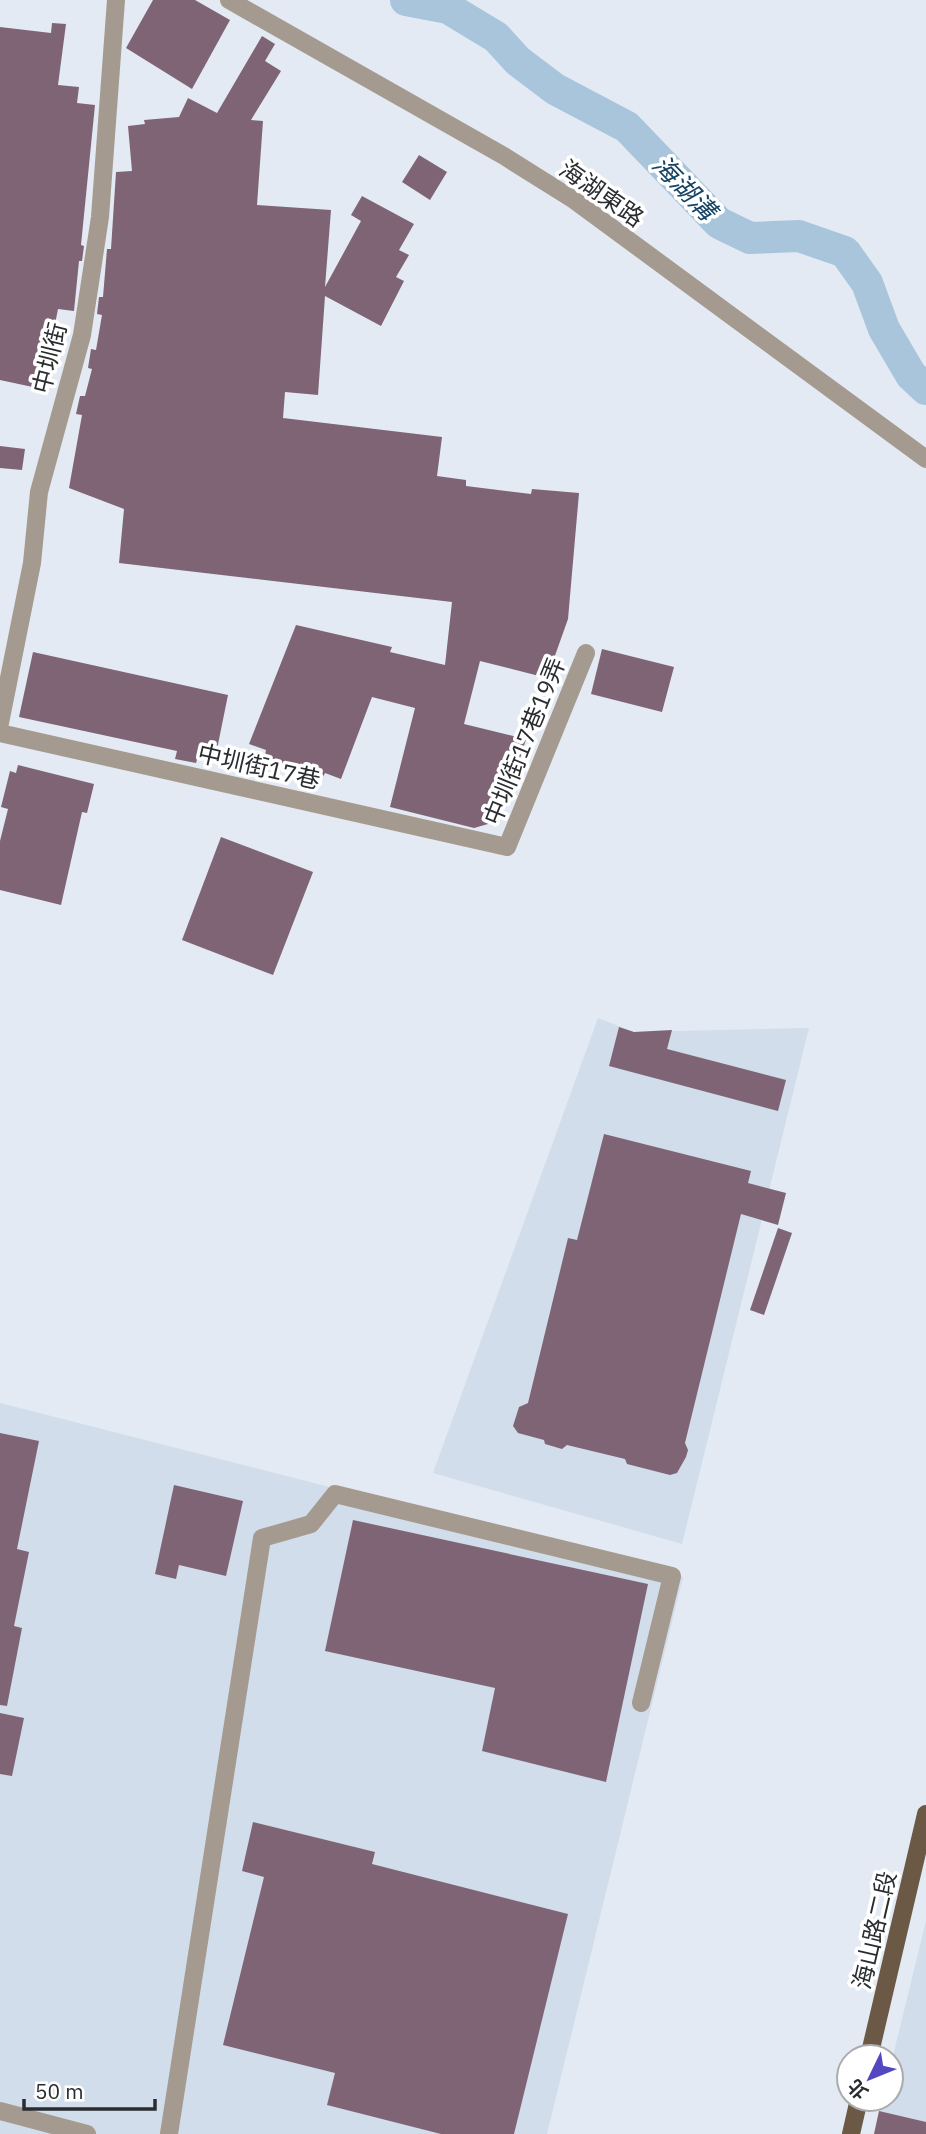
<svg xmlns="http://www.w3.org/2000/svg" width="926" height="2134" font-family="'IBM Plex Sans','Noto Sans TC',sans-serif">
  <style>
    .built { fill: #d1ddea }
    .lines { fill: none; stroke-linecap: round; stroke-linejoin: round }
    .river { stroke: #a9c5dc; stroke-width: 32 }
    .building { fill: #7f6476 }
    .minor { stroke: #a59a8f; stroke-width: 18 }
    .major { stroke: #6b5845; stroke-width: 18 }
    .labels { text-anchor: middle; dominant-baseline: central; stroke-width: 7; stroke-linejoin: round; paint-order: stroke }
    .street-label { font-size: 24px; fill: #2a2d30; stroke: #fff }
    .water-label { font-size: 26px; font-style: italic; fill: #164465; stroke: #fff }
  </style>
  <rect width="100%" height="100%" fill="#e3eaf3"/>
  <g class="built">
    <path d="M598,1018L634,1032L809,1028L682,1544L433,1473Z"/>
    <path d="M0,1403L683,1577L547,2134H0Z"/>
    <path d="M926,1921V2134H874L882,2099H891V2064Z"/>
  </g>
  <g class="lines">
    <path class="river" d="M406,0L448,8L496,37L518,61L555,89L627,127L719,223L750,238L799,236L845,252L867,283L884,329L911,375L926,389"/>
  </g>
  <g class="building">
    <path d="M153,0H195L230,20L192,89L126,48Z"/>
    <path d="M52,23L66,24L58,85L79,87L77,103L95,105L81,245L84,246L82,261H79L74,311L58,309L42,389L0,380V27L51,33Z"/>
    <path d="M262,36L275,44L265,61L281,71L251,120L263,121L257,205L331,210L325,287L361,221L351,215L362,196L414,224L399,250L409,255L396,277L404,281L381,326L325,296L318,395L285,392L283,418L442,437L437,476L466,480V486L531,494L532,489L579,493L568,619L547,678L480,661L464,724L526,739L514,778L504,774L495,822L474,828L390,807L415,708L372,697L341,779L325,773L322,779L265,756L266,750L249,744L296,625L392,647L390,652L445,665L452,602L119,563L124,509L69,488L82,415L76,414L80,396H85L92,369L88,368L91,349L96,350L102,315L97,314L99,297H103L107,249H111L116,172L132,171L128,126L145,124L144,120L179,117L188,98L217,113Z"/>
    <path d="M419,155L447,172L430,200L402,182Z"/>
    <path d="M0,446L25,449L22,470L0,468Z"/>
    <path d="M602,649L674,667L662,712L591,694Z"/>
    <path d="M33,652L228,695L215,759L198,756L196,763L175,759L177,751L19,717Z"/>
    <path d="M18,765L94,784L87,813L82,812L61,905L0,890V841L8,809L1,807L10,771L16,773Z"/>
    <path d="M221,837L313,872L273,975L182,940Z"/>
    <path d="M619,1027L634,1032L672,1030L667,1049L786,1080L778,1111L609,1066Z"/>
    <path d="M604,1134L751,1171L748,1183L786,1193L778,1225L741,1214L685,1443L688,1450L686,1457L677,1473L670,1475L627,1464L625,1459L567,1445L562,1449L545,1444L544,1440L518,1433L513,1426L519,1407L528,1403L568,1238L577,1240Z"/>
    <path d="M778,1228L792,1233L764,1315L750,1310Z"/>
    <path d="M0,1433L39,1441L17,1549L29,1552L14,1626L22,1628L7,1706L0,1705Z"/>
    <path d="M174,1485L243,1501L226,1576L179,1565L176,1579L155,1574Z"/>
    <path d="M353,1520L648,1584L606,1782L482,1751L495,1688L325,1651Z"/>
    <path d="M0,1713L24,1718L12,1776L0,1774Z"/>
    <path d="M253,1822L375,1852L372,1864L568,1914L514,2134H441L327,2105L335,2073L223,2045L264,1877L242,1871Z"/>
    <path d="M879,2111L926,2122V2134H874Z"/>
  </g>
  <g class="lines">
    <g class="minor">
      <path d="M229,0L504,156L574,200L926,459"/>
      <path d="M0,723L32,563L39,492L82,335L100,217L116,0"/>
      <path d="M0,733L507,847L586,653"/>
      <path d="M0,2111L87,2134"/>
      <path d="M169,2134L262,1538L311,1524L335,1494L672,1576L641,1703"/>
    </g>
    <g class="major">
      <path d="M869,2057L926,1814"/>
      <path d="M851,2134L859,2099"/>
    </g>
  </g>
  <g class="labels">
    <g class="street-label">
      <text transform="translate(602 193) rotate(35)">海湖東路</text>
      <text transform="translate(49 358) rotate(-76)">中圳街</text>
      <text transform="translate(524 741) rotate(-68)">中圳街17巷19弄</text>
      <text transform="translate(259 766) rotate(13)">中圳街17巷</text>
      <text transform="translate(874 1930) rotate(-77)">海山路二段</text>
    </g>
    <g class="water-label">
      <text transform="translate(685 187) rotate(46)">海湖溝</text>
    </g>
  </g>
  <g transform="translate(870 2078) rotate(227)"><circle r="33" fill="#ffffff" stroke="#aaabac" stroke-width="2"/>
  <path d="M0-5L12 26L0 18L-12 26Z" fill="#5448c0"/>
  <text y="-10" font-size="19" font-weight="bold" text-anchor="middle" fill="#2a2d30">北</text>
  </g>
  <path d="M24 2099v10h131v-10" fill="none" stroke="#2a2d30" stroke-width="3.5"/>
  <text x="35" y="2099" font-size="21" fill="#2a2d30" stroke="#ffffff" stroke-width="5" paint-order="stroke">50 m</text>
</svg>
